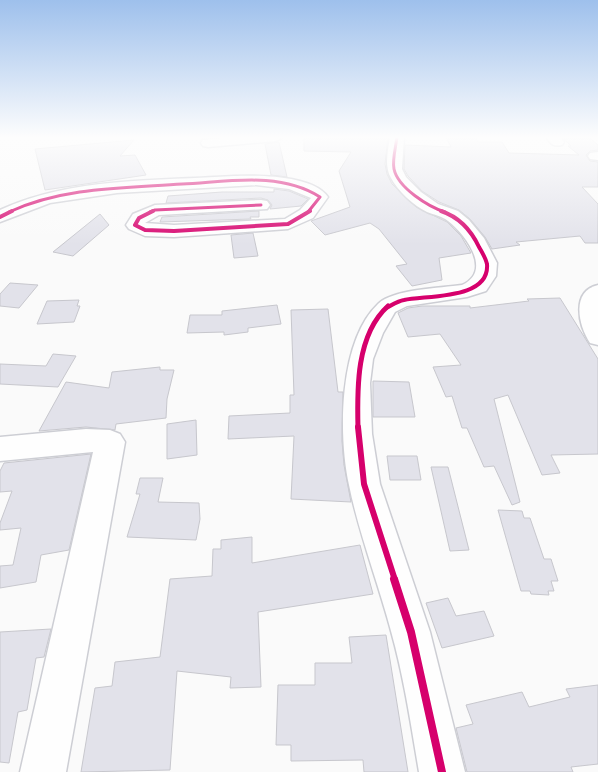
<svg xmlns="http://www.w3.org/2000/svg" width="598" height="772" font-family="Lato,sans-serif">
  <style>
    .building { fill: #e2e2ea; stroke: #c7c7cd }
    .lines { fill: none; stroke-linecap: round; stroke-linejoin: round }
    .minor-casing { stroke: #cdced4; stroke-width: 3 }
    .minor { fill: #fefefe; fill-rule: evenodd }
    .cycleway-far4-casing { stroke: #fff; stroke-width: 5 }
    .cycleway-far3-casing { stroke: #fff; stroke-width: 6 }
    .cycleway-far2-casing { stroke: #fff; stroke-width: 8 }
    .cycleway-far1-casing { stroke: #fff; stroke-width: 9 }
    .cycleway-casing { stroke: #fff; stroke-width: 11 }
    .cycleway-far4 { stroke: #d6006c; stroke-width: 3 }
    .cycleway-far3 { stroke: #d6006c; stroke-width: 4 }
    .cycleway-far2 { stroke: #d6006c; stroke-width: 5 }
    .cycleway-far1 { stroke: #d6006c; stroke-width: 6 }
    .cycleway { stroke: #d6006c; stroke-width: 8 }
  </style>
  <rect width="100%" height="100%" fill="#fafafa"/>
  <g class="building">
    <path d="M304,137H388L385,164L387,174L392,184L416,207L447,222L461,236L471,253L439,258L442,280L412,286L396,266L407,264L379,229L370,223L325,235L311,221L350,207L339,171L351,152L304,151Z"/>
    <path d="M446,137H475L478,142H502L509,153L579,155L568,146H571L562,137H589L598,145V150L590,151L586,155L590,161L598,162V187H582L598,204V243H585L580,236L516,242L520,245L492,249L485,237L470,219L459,210L439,202L422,191L408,176L404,169L405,145L451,147Z"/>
    <path d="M134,140L120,156L135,155L146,175L45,190L35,149Z"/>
    <path d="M279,142L287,177L271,175L265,144Z"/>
    <path d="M274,189L289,191L308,199L301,206L270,209L272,205L268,200L261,198L166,203L168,196L222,192H274Z"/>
    <path d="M259,211V217H250L251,219L160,222L162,217Z"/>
    <path d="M100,214L109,225L73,256L53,252Z"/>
    <path d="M253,233L258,256L234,258L231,235Z"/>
    <path d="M10,283L38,285L19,308L0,306V294Z"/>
    <path d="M560,298L598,359V454L551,455L560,473L542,475L508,395L494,399L520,502L512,505L494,466L484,467L467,428H462L452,396L446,397L433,367L461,365L440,334L408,337L398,313L408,308L422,306H470V308L529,301L527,299Z"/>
    <path d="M79,300L77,306H80L74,322L37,324L47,301Z"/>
    <path d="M277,305L281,324L248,328V332L224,335V332L187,333L190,315H222V311Z"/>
    <path d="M328,309L338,392H343L342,441L344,465L351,502L291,499L294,436L228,439L229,416L290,413V395H294L291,310Z"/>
    <path d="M53,354L76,356L58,387L0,384V364L46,366Z"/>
    <path d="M160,367V370H174L167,399L166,418L116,424L115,430L86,427L39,431L66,382L109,388L112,372Z"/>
    <path d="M373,381L409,382L415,417H373Z"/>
    <path d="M196,420L197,455L167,459V424Z"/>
    <path d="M91,454L69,550L41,555L36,582L0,588V566L13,565L21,528L0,530V523L12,491L0,492V471L4,463Z"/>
    <path d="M387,456H417L421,480H390Z"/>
    <path d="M431,467H448L469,550L450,551Z"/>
    <path d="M140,478H163L158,502L199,503L200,519L196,540L127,537L140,494H136Z"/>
    <path d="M498,510L522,511L524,518H530L544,559H551L558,581H551L554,591H548L549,595L531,594L530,591H521Z"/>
    <path d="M252,537V563L360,545L373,594L258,612L261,687L230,688L231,677L177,671L170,770L81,772L95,688L112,686L115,662L160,657L170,579L212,576L213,549H221V540Z"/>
    <path d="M448,598L456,616L484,611L494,636L442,648L426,603Z"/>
    <path d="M51,629L44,657L36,658L27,710L18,712L9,763L0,762V632Z"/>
    <path d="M386,635L408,772H364L363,760L291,761V745H276L278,685H315V663H352L349,637Z"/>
    <path d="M598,685V764L571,767L573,772H467L456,728L473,724L466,705L522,692L529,707L570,697L566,689Z"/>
  </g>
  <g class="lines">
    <defs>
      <g id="minor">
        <path d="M232,137H283L276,141L208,147L203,146L201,143L203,140Z"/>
        <path d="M390,137H404L402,169L406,177L421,192L438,204L458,211L469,220L484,238L497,263L496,276L486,291L467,297L407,306L395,312L383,333L373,359L370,383L372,434L380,484L430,632L465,772H419C411,725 404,677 391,631C378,582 359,534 349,485C338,435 339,341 378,304C393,289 441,288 462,285C493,271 466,235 448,221C442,216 434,215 427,212C414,206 398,191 391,178C384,166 388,151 390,137Z"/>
        <path d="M546,137H560L564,142L562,145C553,147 551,144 546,137Z"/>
        <path d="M598,152V160L590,159L588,156L590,153Z"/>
        <path d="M234,176C258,175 313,175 328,197L313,218L288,229L174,237L145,236L129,229L126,225L133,214L155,205L261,200L267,201L270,205L267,209L159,215L145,223L174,225L285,219L300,210L311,198L289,189L256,185L117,193L50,203L0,222V210C71,177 157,181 234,176Z"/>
        <path d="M598,285V345L590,343C578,325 571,291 598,285Z"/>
        <path d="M86,429L110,430L120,434L125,442L66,772H20L93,452L0,461V437Z"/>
      </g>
    </defs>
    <use href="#minor" class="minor-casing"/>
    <use href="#minor" class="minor"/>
    <defs>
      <g id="cycleway-far4">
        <path d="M397,137C396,146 392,160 394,169C398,188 429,207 445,212"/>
        <path d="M9,212C63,187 124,188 182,184C227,182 279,171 320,197L308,212"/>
        <path d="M150,212L155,210L261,205"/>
      </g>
      <g id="cycleway-far3">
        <path d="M153,211L139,218L135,225L145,230L174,231L288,224L310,211"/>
        <path d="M0,217L12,211"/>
        <path d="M386,308C392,305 398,301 404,300C427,295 490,300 487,264C486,259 482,252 479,247C471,230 459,217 441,211"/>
      </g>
      <path id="cycleway-far2" d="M358,428C357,389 356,335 388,306"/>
      <path id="cycleway-far1" d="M358,427L364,484L395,580"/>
      <path id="cycleway" d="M394,579L411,632L442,772"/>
    </defs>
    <use href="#cycleway-far4" class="cycleway-far4-casing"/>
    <use href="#cycleway-far3" class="cycleway-far3-casing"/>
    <use href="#cycleway-far2" class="cycleway-far2-casing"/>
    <use href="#cycleway-far1" class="cycleway-far1-casing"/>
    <use href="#cycleway" class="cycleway-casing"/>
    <use href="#cycleway-far4" class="cycleway-far4"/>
    <use href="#cycleway-far3" class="cycleway-far3"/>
    <use href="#cycleway-far2" class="cycleway-far2"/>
    <use href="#cycleway-far1" class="cycleway-far1"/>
    <use href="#cycleway" class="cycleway"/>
  </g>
  <linearGradient id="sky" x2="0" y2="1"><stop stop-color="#9ec0ec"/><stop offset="0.56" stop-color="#fdfdfd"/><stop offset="1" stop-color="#fdfdfd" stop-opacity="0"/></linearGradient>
  <rect width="598" height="245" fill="url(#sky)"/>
</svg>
